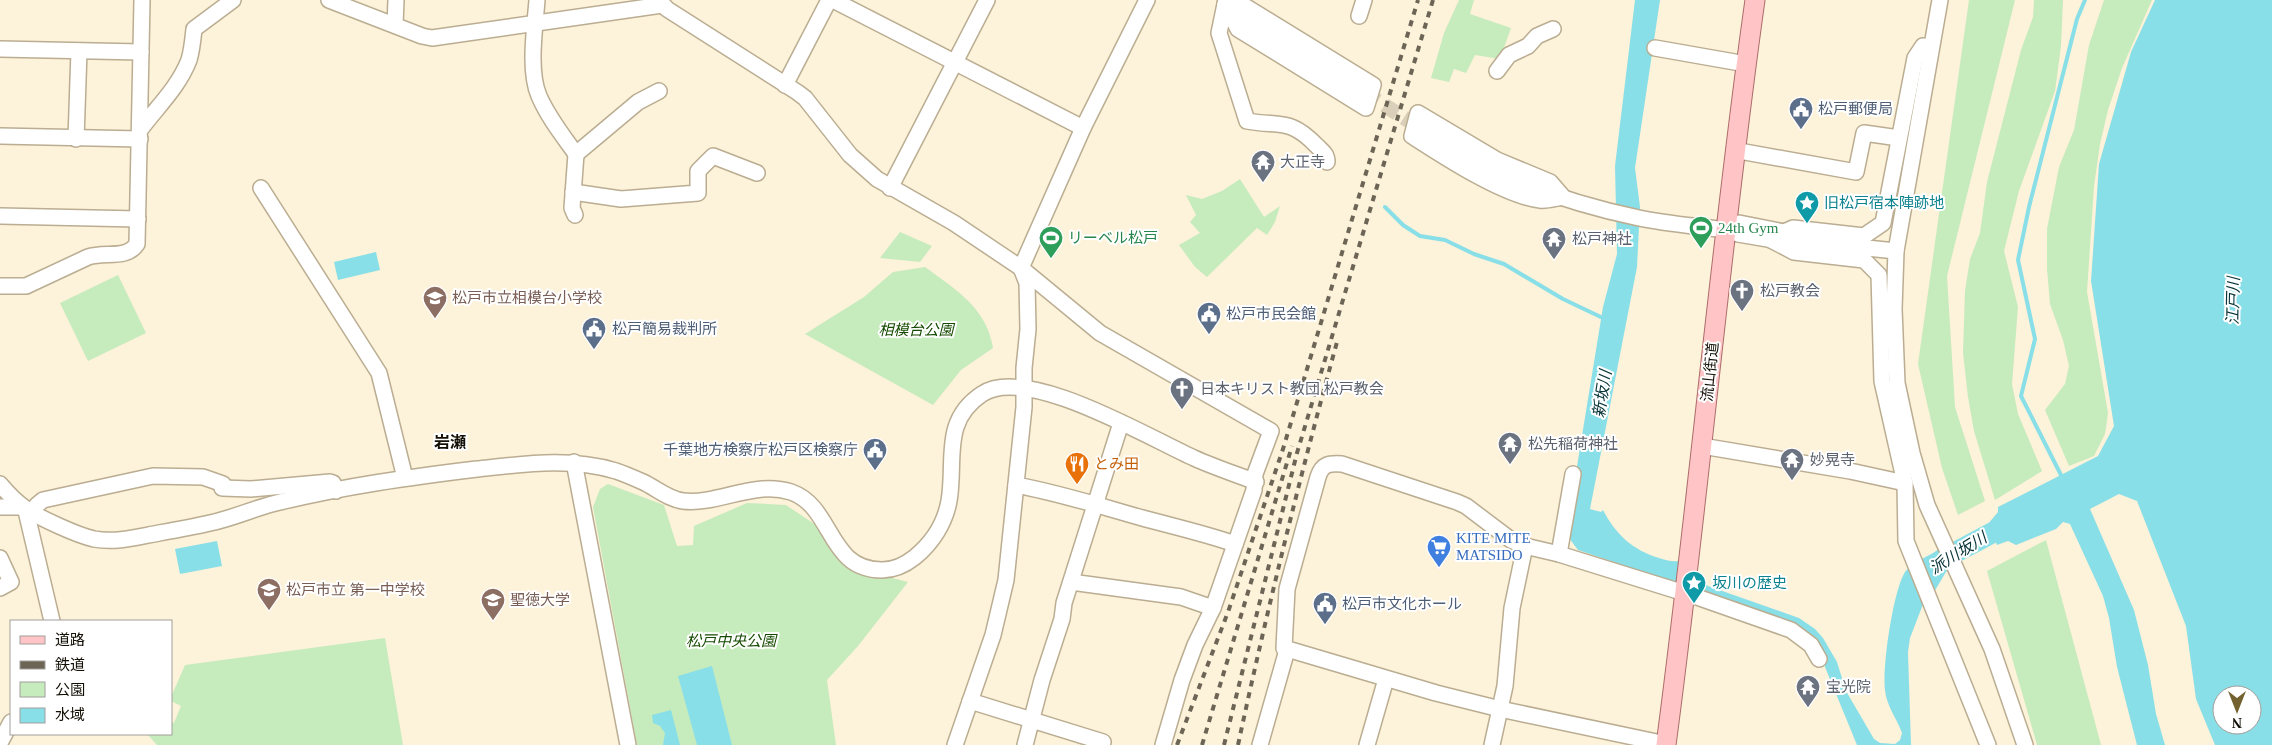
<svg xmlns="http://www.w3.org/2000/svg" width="2272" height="745" font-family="'Times New Roman','Noto Sans JP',serif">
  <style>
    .green { fill: #c6ebbd }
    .water { fill: #89dfe7; fill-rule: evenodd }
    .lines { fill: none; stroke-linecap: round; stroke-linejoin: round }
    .stream { stroke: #89dfe7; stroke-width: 4 }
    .river { stroke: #89dfe7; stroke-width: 21 }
    .minor-tunnel { stroke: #dad0ba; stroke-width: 15; stroke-dasharray: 15 8; stroke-linecap: butt }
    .minor-casing { stroke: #baad91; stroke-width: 18 }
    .major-casing { stroke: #ac6c6a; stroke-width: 21 }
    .minor { stroke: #fff; stroke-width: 15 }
    .major { stroke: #ffc5c6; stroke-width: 19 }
    .rail { stroke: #6c6556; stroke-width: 4; stroke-dasharray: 6 6; stroke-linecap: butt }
    .labels { text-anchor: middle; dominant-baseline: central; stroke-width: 4; stroke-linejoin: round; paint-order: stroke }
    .service-label { font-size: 15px; fill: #4e5e75; stroke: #fff; text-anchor: start }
    .worship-label { font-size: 15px; fill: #5b616d; stroke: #fff; text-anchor: start }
    .culture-label { font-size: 15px; fill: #0d838f; stroke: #fff; text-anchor: start }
    .leisure-label { font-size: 15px; fill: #27864d; stroke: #fff; text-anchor: start }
    .education-label { font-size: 15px; fill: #785e54; stroke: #fff; text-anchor: start }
    .park-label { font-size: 15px; font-style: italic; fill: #164b02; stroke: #fff }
    .street-label { font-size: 15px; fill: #130f05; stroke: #fff }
    .food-label { font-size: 15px; fill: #c56008; stroke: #fff; text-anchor: start }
    .shop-label { font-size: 15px; fill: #366cbe; stroke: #fff; text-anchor: start }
    .water-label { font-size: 16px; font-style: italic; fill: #073337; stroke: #fff }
    .neighbourhood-label { font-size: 16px; font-weight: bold; fill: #130f05; stroke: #fff }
  </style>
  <rect width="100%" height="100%" fill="#fdf2da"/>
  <g class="green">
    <path d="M1459,0H1474L1470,14L1511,28L1500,59L1475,55L1466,73L1454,69L1449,82L1431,78L1444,33Z"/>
    <path d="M1969,0H2015L1947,276L1955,407L1985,501L1958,515L1942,468L1918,364Z"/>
    <path d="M2034,0H2063L2061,46L2055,91L2019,191L2004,251L2018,307L2012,384L2018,414L2042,471L1995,500L1974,431L1968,397L1963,353L1965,291L1970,259L1980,233L1987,182L2021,50L2033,17Z"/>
    <path d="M2104,0H2152L2122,68L2108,110L2100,144L2094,186L2087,292L2108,413L2105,434L2094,456L2069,466L2045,410L2065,384L2069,366L2063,340L2050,304L2047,269V229L2059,167L2074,130L2089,45Z"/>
    <path d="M1240,179L1264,217L1280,206L1275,222L1267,235L1257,228L1207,277L1195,267L1179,245L1200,233L1190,222L1196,215L1186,195L1202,199L1222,191Z"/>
    <path d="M900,232L932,246L920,262L880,258Z"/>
    <path d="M925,267C955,289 987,308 993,348L961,370L933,405L805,334L864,297L893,272Z"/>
    <path d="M118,275L146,333L88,361L60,303Z"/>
    <path d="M608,484L664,505L677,546L693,545L694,526L747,503L786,505L822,529L854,568L908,582L858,646L827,680L836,745H637L593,507L600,489Z"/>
    <path d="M2046,540L2101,745H2037L1987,571Z"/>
    <path d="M385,638L403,745H157L147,734H171V722L174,723L181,706L171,701V697L185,665Z"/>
  </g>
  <g class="water">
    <path d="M1635,0H1660L1635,168L1640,207L1637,267L1590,509L1601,512L1603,510C1616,535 1633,550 1659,558C1666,560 1671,562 1679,561L1708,586L1799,618L1815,629L1823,638L1837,662L1846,691L1874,739L1880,743L1895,744L1900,740L1902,733C1897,719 1886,705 1885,690C1882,668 1893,591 1905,572C1912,562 1929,556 1940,549L1949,567L1934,592L1925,599L1910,638L1908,652L1911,745H1857L1818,650L1682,585L1578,550L1566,534L1603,307L1617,254L1615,166Z"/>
    <path d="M2155,0H2272V745H2215L2196,699L2186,626L2137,501L2119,494L2090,509L2134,610L2148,665L2156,714L2165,745H2137L2117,667L2109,618L2103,596L2070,524L2063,522L2056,529L2016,545L2008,541L1997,545L1988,524L1998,512V507L2098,456L2114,426L2091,281L2099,164L2131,52ZM2222,695H2252V725H2222Z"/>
    <path d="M376,252L380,270L338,280L334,262Z"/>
    <path d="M217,541L222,566L180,574L175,549Z"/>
    <path d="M712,666L732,745H697L678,676Z"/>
    <path d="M671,710L680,745H663L665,733L660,726L653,723L652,715Z"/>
  </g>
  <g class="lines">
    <g class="stream">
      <path d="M1385,207L1403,225L1420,236L1445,240L1474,254L1504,264L1563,299L1605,319"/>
      <path d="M2063,479L2021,396L2035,339L2018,260L2029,207L2077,19L2085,0"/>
    </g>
    <path class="river" d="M1933,567L1943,559L2018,519"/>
    <path class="minor-tunnel" d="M1365,93L1422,129"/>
    <defs>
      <g id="minor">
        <path d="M329,0L422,36L432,38L662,5"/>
        <path d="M537,0C535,27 528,71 539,96C548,117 563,136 576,154L638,102L659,91"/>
        <path d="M659,0L667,9L797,92L805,98L850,155L877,179L954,223L1021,268L1100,333L1271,431L1255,474L1254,490L1213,608L1195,645L1182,680L1163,745"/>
        <path d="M833,0L1083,128"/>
        <path d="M1940,0L1896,251L1894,309L1897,383L1912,453L1927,505L1992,649L2025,745"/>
        <path d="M1227,2L1225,4L1219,33L1247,121C1282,127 1290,118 1317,146C1323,152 1327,154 1327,162"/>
        <path d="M1225,4L1243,5L1373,85L1366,108L1238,29Z"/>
        <path d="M1228,7L1365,93"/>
        <path d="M1359,16L1364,0"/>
        <path d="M395,25L396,0"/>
        <path d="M1655,48L1746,64"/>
        <path d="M0,49L141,52"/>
        <path d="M1497,71L1509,55L1528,46L1537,36L1553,29"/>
        <path d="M785,85L829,0"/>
        <path d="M1418,113L1497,160L1550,182L1563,197C1556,198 1547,201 1540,200C1504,196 1443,156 1412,136Z"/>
        <path d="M1422,129C1438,139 1454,150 1471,159C1523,187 1582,206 1639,218C1667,224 1697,226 1726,230L1738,234L1809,246L1817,243"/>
        <path d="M140,130C157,107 178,88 189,60C192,50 193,39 194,29L233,0"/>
        <path d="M0,136L140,139"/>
        <path d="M76,139L79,51"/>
        <path d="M1734,150L1856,172L1864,133L1899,138"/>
        <path d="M261,188L379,373L405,478"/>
        <path d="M890,188L987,0"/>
        <path d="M573,192L621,199L698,193V171L713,156L757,173"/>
        <path d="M575,215L572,208L576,154"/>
        <path d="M0,216L138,219"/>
        <path d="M1726,230L1739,223L1809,237L1817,243L1896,251"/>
        <path d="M1784,232L1793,228L1864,236L1883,223L1915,58L1923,46L1931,47"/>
        <path d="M1771,240L1794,252L1864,260L1879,275L1882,381L1905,483L1906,541L1988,745"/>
        <path d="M0,286H26L88,257C105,251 126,260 137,244L142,0"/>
        <path d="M1702,446L1850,471L1905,483"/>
        <path d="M574,462L628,745"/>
        <path d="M0,484C19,507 32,514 59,526C70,531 81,536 94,539C116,543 137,537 159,533C176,530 193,527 210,523C234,518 257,507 280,502C345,486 411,477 477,469C524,464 570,457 616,471C625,474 634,478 643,482C656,488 668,499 683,501C719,505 754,480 791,492C834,507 827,570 882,570C894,570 905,565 915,557C932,543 945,523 949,501C956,461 941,421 982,394C1026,364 1149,438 1194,458C1214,467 1235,474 1256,482"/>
        <path d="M1016,485C1060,493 1103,507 1146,519C1176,527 1206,534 1235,544"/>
        <path d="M222,488L251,489L330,482L333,483L336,491"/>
        <path d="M0,507H21"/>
        <path d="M26,511L52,621"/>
        <path d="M31,513L37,505L43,500L153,476L203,477L223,484"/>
        <path d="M1559,554L1573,474"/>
        <path d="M0,558L11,582L0,588"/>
        <path d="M1071,582L1181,597L1213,608"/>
        <path d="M970,701L1103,742"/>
        <path d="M0,743L11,722"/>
        <path d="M1666,744L1500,709L1436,693L1284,648L1287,589L1318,477C1322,464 1329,463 1342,464L1457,502L1466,506L1511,540L1525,546L1559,554L1694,596L1791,630L1811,645L1819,659"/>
        <path d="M955,745L993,635L1006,580L1024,407V368L1028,329L1027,283L1021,268L1083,128L1147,0"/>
        <path d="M1025,745L1042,680L1062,619L1064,603L1121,423"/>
        <path d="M1260,745L1287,650"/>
        <path d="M1367,745L1386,679"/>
        <path d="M1492,745L1505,686L1512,608L1525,546"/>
      </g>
      <path id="major" d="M1666,745C1699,497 1720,248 1755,0"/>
    </defs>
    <use href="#minor" class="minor-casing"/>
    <use href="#major" class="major-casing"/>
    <use href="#minor" class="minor"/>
    <use href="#major" class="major"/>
    <g class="rail">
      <path d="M1177,745L1228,612L1283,449L1418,0"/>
      <path d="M1202,745L1292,446"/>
      <path d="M1224,745L1297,453L1433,0"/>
      <path d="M1238,745C1267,610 1300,476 1337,342"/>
    </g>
  </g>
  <defs>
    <symbol id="civic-pin" viewBox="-11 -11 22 30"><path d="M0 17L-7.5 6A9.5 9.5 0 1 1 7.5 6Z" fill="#5c6f8a" stroke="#fff"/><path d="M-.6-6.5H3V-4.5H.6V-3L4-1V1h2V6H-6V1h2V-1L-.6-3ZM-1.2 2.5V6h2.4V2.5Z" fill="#fff"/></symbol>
    <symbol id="temple-pin" viewBox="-11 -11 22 30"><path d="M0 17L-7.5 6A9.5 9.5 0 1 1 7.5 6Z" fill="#6b7280" stroke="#fff"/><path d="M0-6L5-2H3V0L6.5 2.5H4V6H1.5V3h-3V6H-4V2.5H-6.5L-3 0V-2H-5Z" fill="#fff"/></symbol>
    <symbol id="sight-pin" viewBox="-11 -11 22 30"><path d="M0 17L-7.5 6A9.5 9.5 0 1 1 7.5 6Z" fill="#0f9aa8" stroke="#fff"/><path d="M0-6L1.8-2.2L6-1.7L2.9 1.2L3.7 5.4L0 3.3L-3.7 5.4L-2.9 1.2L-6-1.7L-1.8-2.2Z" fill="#fff"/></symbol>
    <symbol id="stadium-pin" viewBox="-11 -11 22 30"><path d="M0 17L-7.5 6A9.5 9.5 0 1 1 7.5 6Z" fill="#2e9e5b" stroke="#fff"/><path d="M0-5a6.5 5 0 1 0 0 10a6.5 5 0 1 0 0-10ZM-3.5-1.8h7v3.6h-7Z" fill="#fff"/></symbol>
    <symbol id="church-pin" viewBox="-11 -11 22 30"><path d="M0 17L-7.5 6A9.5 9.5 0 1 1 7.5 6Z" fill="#6b7280" stroke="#fff"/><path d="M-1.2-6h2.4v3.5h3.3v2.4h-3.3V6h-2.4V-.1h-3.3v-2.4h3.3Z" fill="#fff"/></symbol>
    <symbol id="school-pin" viewBox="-11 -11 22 30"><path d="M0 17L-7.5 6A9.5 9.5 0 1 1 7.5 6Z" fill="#8d6e63" stroke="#fff"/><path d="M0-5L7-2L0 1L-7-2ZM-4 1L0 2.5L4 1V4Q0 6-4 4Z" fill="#fff"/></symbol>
    <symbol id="restaurant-pin" viewBox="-11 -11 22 30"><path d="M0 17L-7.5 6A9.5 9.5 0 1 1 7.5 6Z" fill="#e8710a" stroke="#fff"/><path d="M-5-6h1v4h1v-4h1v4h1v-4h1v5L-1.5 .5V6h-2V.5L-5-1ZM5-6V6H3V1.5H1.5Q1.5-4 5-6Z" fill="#fff"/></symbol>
    <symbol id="supermarket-pin" viewBox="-11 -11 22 30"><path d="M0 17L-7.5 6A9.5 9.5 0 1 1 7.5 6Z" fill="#3f7fe0" stroke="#fff"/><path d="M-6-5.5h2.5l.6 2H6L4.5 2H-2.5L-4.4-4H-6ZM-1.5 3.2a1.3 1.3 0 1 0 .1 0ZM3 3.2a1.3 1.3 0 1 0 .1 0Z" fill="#fff"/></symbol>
    <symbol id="university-pin" viewBox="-11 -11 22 30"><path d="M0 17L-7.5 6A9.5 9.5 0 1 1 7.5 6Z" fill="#8d6e63" stroke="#fff"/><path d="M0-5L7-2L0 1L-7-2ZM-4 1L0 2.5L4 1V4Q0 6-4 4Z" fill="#fff"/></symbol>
  </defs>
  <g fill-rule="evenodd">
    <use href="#civic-pin" x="1787" y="95" width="28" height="38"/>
    <use href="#temple-pin" x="1249" y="148" width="28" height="38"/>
    <use href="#sight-pin" x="1793" y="189" width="28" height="38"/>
    <use href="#stadium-pin" x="1687" y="214" width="28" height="38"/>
    <use href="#stadium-pin" x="1037" y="224" width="28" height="38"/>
    <use href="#temple-pin" x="1540" y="225" width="28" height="38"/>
    <use href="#church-pin" x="1728" y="277" width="28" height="38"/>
    <use href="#school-pin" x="421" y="284" width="28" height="38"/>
    <use href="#civic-pin" x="1195" y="300" width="28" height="38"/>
    <use href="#civic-pin" x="580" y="315" width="28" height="38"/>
    <use href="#church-pin" x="1168" y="375" width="28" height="38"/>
    <use href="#temple-pin" x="1496" y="430" width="28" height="38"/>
    <use href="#civic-pin" x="861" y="436" width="28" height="38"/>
    <use href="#temple-pin" x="1778" y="446" width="28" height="38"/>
    <use href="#restaurant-pin" x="1063" y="450" width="28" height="38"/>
    <use href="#supermarket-pin" x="1425" y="533" width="28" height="38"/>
    <use href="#sight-pin" x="1680" y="569" width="28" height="38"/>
    <use href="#school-pin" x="255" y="576" width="28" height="38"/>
    <use href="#university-pin" x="479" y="586" width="28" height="38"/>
    <use href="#civic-pin" x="1311" y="590" width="28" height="38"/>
    <use href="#temple-pin" x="1794" y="673" width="28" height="38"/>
  </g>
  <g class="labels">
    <g class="service-label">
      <text x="1818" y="109">松戸郵便局</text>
      <text x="1226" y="314">松戸市民会館</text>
      <text x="612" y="329">松戸簡易裁判所</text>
      <text x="858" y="450" text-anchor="end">千葉地方検察庁松戸区検察庁</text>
      <text x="1342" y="604">松戸市文化ホール</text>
    </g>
    <g class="worship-label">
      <text x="1280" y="162">大正寺</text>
      <text x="1572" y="239">松戸神社</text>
      <text x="1760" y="291">松戸教会</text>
      <text x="1200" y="389">日本キリスト教団 松戸教会</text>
      <text x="1528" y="444">松先稲荷神社</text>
      <text x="1810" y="460">妙晃寺</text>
      <text x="1826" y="687">宝光院</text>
    </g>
    <g class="culture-label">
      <text x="1824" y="203">旧松戸宿本陣跡地</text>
      <text x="1712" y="583">坂川の歴史</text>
    </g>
    <g class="leisure-label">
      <text x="1718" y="228">24th Gym</text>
      <text x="1068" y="238">リーベル松戸</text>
    </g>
    <g class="education-label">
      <text x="452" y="298">松戸市立相模台小学校</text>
      <text x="286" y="590">松戸市立 第一中学校</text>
      <text x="510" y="600">聖徳大学</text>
    </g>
    <g class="park-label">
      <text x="916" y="330">相模台公園</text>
      <text x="731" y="641">松戸中央公園</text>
    </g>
    <g class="street-label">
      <text transform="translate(1710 372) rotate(-84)">流山街道</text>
    </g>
    <g class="food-label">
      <text x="1094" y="464">とみ田</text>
    </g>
    <g class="shop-label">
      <text x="1456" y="538">KITE MITE<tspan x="1456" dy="17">MATSIDO</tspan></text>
    </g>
    <g class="water-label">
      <text transform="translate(2233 301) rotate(-89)">江戸川</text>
      <text transform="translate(1602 394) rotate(-81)">新坂川</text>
      <text transform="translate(1958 553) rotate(-32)">派川坂川</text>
    </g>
    <g class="neighbourhood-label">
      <text x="450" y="442">岩瀬</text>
    </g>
  </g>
  <rect x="10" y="620" width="162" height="115" fill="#ffffff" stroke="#a19f9b"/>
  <rect x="20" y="636" width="25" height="8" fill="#ffc5c6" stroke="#a19f9b"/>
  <text x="55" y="645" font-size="15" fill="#130f05">道路</text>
  <rect x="20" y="661" width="25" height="8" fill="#6c6556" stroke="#a19f9b"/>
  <text x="55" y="670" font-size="15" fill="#130f05">鉄道</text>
  <rect x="20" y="682" width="25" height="15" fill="#c6ebbd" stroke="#a19f9b"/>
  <text x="55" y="695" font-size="15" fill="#130f05">公園</text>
  <rect x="20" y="708" width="25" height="15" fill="#89dfe7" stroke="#a19f9b"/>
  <text x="55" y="720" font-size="15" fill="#130f05">水域</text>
  <g transform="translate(2237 710) rotate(180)"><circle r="24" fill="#ffffff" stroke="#a19f9b"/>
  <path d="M0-4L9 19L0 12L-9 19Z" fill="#73612f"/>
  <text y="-8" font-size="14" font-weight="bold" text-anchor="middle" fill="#130f05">N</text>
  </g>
</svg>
